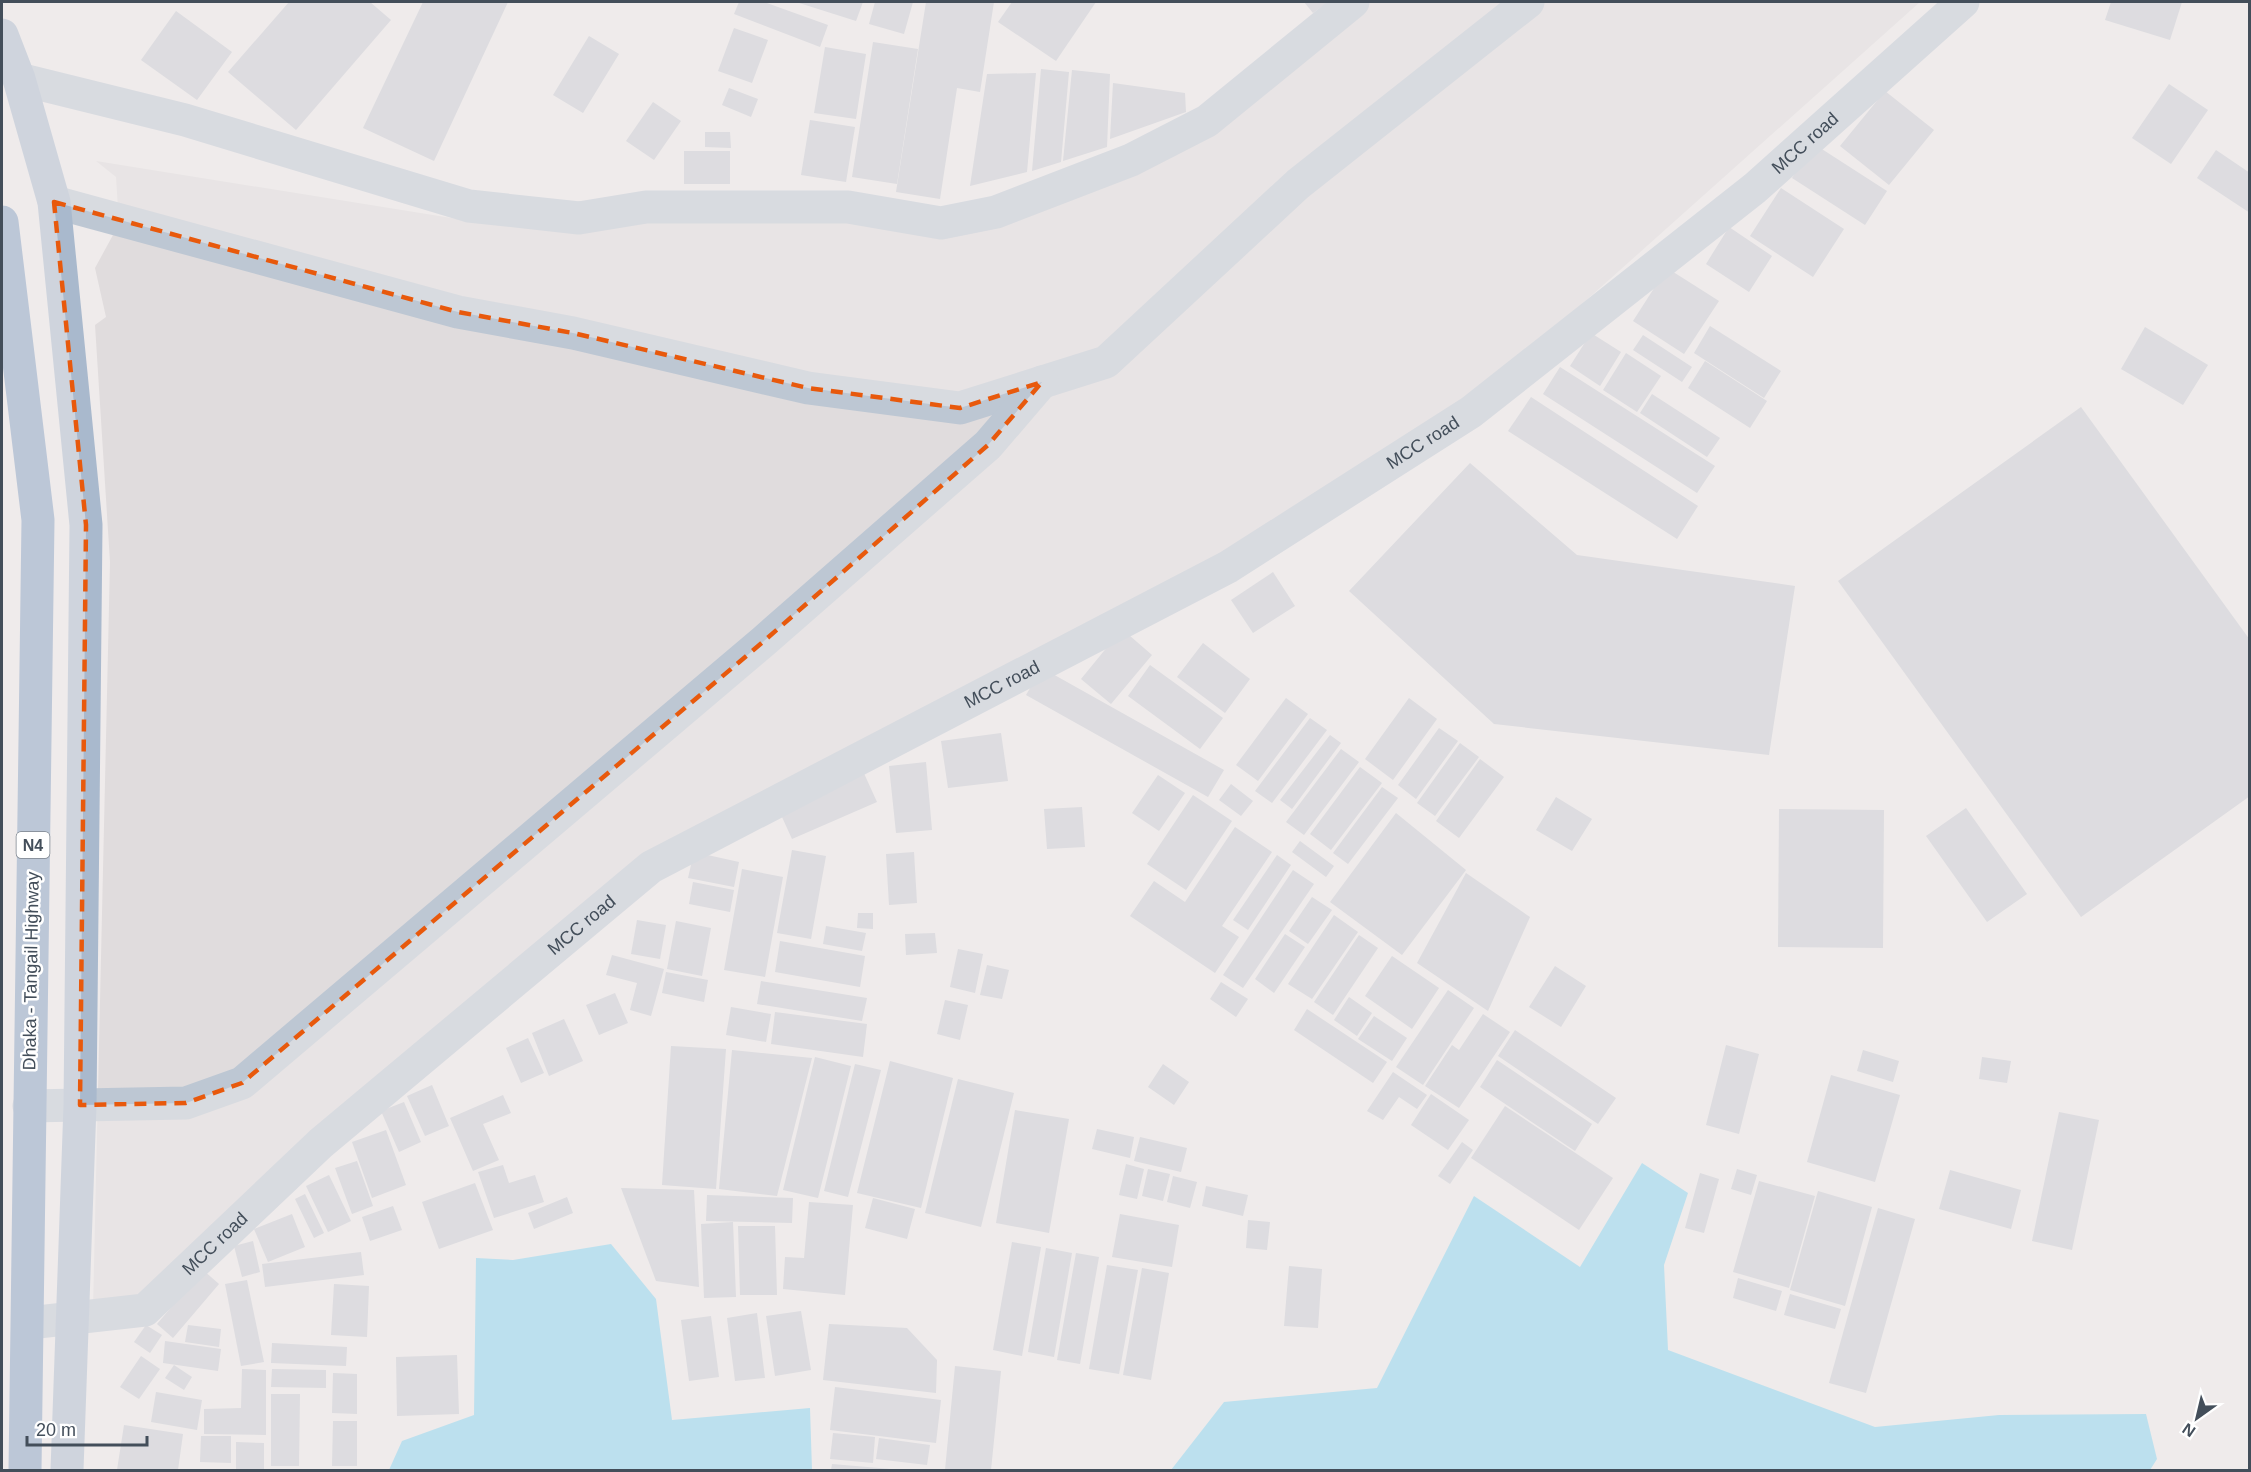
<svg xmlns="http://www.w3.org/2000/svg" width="2251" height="1472" font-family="Helvetica,sans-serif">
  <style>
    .education { fill: #e0dcdd }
    .water { fill: #7fd3f1 }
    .building { fill: #c7cad2 }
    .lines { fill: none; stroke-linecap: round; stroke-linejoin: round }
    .minor { stroke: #bdc7d3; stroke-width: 33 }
    .major { stroke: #a9b9cd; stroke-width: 33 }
    .highway { stroke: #7f9bbf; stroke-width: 33 }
    .marked { fill: none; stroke: #e8590c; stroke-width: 4.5; stroke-dasharray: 12 8; stroke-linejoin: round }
    .labels { text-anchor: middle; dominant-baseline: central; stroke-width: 5; stroke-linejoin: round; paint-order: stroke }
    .shield { fill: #fff; stroke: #7b838c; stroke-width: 1.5 }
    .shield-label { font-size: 16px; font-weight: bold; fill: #434e5a }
    .street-label { font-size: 18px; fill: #434e5a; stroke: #fff }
  </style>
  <rect width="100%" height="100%" fill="#efebeb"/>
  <path class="education" d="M1364,2H1920L1469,405L1221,560L646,860L137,1307L93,1310L110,562L95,325L106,317L95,268L119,224L116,177L96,161L495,225L647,215L849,217L945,233L1136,172Z"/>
  <g class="water">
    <path d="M1642,1163L1688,1193L1664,1265L1668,1350L1875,1427L1999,1415L2146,1414L2157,1459L2150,1470H1171L1224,1402L1377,1388L1474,1196L1580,1267Z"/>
    <path d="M611,1244L656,1299L672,1420L810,1408L812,1470H389L402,1441L474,1415L476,1258L513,1260Z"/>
  </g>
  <g class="building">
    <path d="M289,2H370L391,20L296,130L228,72Z"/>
    <path d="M423,2H508L434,161L363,128Z"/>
    <path d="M739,2H764L828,25L820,47L734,14Z"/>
    <path d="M796,2H863L856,21Z"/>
    <path d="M875,2H913L904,34L869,24Z"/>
    <path d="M926,2H994L980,92L957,88L940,199L896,192Z"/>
    <path d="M1012,2H1096L1056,61L998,22Z"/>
    <path d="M1304,2H1328L1313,13Z"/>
    <path d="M2111,2H2182L2170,40L2105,20Z"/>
    <path d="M176,11L232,52L197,100L141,60Z"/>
    <path d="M734,28L768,40L752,83L718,71Z"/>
    <path d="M589,36L619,54L583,113L553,95Z"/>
    <path d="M873,42L918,49L897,184L852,177Z"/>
    <path d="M825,47L866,54L856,119L814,113Z"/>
    <path d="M1041,69L1069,72L1061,162L1032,171Z"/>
    <path d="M1072,70L1110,74L1107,147L1063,161Z"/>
    <path d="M1036,73L1027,172L970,186L987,74Z"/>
    <path d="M1113,83L1185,93L1186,112L1110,139Z"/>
    <path d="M2169,84L2208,110L2171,164L2132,138Z"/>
    <path d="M729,88L758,99L751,117L722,105Z"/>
    <path d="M1885,91L1934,130L1889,185L1840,146Z"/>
    <path d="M653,102L681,121L654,160L626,141Z"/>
    <path d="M810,120L855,127L846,182L801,175Z"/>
    <path d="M705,132H730L731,148L705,147Z"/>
    <path d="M1814,144L1887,191L1865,225L1792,178Z"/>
    <path d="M2216,150L2250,173V213L2197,178Z"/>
    <rect x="684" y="151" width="46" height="33"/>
    <path d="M1781,188L1844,229L1813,277L1750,236Z"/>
    <path d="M1729,227L1772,256L1749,292L1706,264Z"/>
    <path d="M1667,268L1719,301L1684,354L1633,321Z"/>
    <path d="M1710,326L1781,371L1764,398L1694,353Z"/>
    <path d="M2145,327L2208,365L2183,405L2121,369Z"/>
    <path d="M1591,333L1621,352L1600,386L1570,366Z"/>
    <path d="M1643,335L1692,367L1682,382L1633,350Z"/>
    <path d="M1626,353L1661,376L1637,412L1603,390Z"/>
    <path d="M1705,361L1767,401L1750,428L1688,388Z"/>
    <path d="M1560,367L1715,466L1697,493L1543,394Z"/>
    <path d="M1652,394L1720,438L1707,457L1640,413Z"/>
    <path d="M1531,397L1698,506L1677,539L1508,431Z"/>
    <path d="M2081,407L2250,640V796L2081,917L1838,581Z"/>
    <path d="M1470,463L1577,555L1795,586L1769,755L1494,724L1349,591Z"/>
    <path d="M1273,572L1295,606L1253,633L1231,600Z"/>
    <path d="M1122,629L1152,655L1111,704L1081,679Z"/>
    <path d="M1203,643L1250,679L1225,713L1177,677Z"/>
    <path d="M1150,665L1223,718L1200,749L1128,696Z"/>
    <path d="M1042,668L1224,770L1208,797L1026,695Z"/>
    <path d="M1286,698L1308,714L1258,781L1236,765Z"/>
    <path d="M1409,698L1437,719L1393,780L1365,759Z"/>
    <path d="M1310,718L1327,730L1272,803L1255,791Z"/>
    <path d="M1439,728L1458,741L1416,799L1398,785Z"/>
    <path d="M1001,733L1008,781L948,788L941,741Z"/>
    <path d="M1330,735L1341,743L1292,809L1280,800Z"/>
    <path d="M1460,743L1479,757L1435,816L1417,803Z"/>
    <path d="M1341,749L1359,762L1304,835L1286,822Z"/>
    <path d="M1480,759L1504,777L1459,838L1436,821Z"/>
    <path d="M926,762L932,830L896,833L889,766Z"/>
    <path d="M1360,767L1382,783L1331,850L1310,834Z"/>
    <path d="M862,769L877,802L792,839L777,806Z"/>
    <path d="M1158,775L1185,793L1159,831L1132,813Z"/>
    <path d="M1231,784L1253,801L1241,816L1219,800Z"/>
    <path d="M1382,787L1398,798L1348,864L1333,853Z"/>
    <path d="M1193,795L1232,821L1186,890L1147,864Z"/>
    <path d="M1556,797L1592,819L1572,851L1536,830Z"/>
    <path d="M1082,807L1085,847L1047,849L1044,809Z"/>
    <path d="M1966,808L2027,894L1987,922L1926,836Z"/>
    <path d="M1779,809L1884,810L1883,948L1778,947Z"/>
    <path d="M1396,813L1466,870L1402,955L1330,902Z"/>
    <path d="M1235,827L1272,852L1222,926L1239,937L1215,973L1130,916L1154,881L1185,902Z"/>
    <path d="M1300,841L1334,866L1326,877L1292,852Z"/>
    <path d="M792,850L826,856L811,939L777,933Z"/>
    <path d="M694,852L739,862L734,887L688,878Z"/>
    <path d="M914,852L917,903L889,905L886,854Z"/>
    <path d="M1277,855L1291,865L1248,930L1233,920Z"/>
    <path d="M742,869L783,877L765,977L724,970Z"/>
    <path d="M1293,870L1314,884L1243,988L1223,975Z"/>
    <path d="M1466,873L1530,917L1488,1011L1417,963Z"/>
    <path d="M693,882L734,890L730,912L689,904Z"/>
    <path d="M1312,897L1332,910L1308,944L1289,931Z"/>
    <path d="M858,913H873V929L857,928Z"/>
    <path d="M1334,915L1358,932L1312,999L1288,984Z"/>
    <path d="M637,920L666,925L660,959L631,954Z"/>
    <path d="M676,921L711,928L702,976L667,969Z"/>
    <path d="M826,926L866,933L862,951L823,944Z"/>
    <path d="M935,933L937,953L906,955L905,934Z"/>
    <path d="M1285,934L1305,947L1274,993L1255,979Z"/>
    <path d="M1359,935L1378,948L1333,1015L1314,1002Z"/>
    <path d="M780,941L865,956L860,987L775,972Z"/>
    <path d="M958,949L983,954L975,993L950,987Z"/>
    <path d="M612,955L664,969L651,1016L630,1010L637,983L606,975Z"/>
    <path d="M1392,956L1439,988L1412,1029L1365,996Z"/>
    <path d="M987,965L1009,970L1002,999L980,995Z"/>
    <path d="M1555,966L1586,986L1561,1027L1529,1007Z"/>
    <path d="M666,972L708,980L704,1002L662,993Z"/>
    <path d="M761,981L867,998L862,1021L757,1004Z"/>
    <path d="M1221,982L1248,999L1236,1017L1210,999Z"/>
    <path d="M1448,990L1474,1008L1423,1085L1396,1067Z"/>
    <path d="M615,993L628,1023L599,1035L586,1005Z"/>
    <path d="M1349,997L1372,1013L1357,1036L1334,1020Z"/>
    <path d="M945,1000L968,1005L960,1040L937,1034Z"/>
    <path d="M731,1007L771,1014L766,1042L726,1035Z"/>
    <path d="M1307,1009L1387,1062L1373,1083L1294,1030Z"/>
    <path d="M775,1012L867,1024L863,1057L771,1044Z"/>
    <path d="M1483,1014L1510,1032L1459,1108L1425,1086L1452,1045L1459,1050Z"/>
    <path d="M1374,1016L1407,1038L1392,1061L1358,1039Z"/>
    <path d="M564,1019L583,1061L549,1076L532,1033Z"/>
    <path d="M1515,1030L1616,1098L1598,1124L1498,1056Z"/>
    <path d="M528,1038L544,1073L521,1083L506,1048Z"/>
    <path d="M1726,1045L1759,1054L1739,1134L1706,1125Z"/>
    <path d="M671,1046L726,1049L716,1189L662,1185Z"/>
    <path d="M732,1050L812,1058L777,1196L719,1189Z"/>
    <path d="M1863,1050L1899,1061L1893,1082L1857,1071Z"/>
    <path d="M815,1057L851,1066L818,1198L783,1190Z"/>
    <path d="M1982,1057L2011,1061L2007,1083L1979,1079Z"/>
    <path d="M1497,1060L1592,1124L1575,1151L1480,1087Z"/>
    <path d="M890,1061L953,1078L921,1208L857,1193Z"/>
    <path d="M855,1064L881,1070L848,1197L824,1191Z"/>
    <path d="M1163,1064L1189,1082L1174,1105L1148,1087Z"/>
    <path d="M1393,1072L1427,1095L1417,1109L1399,1097L1383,1120L1367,1111Z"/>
    <path d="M1831,1075L1900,1095L1875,1182L1807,1162Z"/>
    <path d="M958,1079L1014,1093L981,1227L925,1213Z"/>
    <path d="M432,1085L449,1126L425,1136L407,1096Z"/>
    <path d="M1431,1094L1469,1120L1448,1150L1411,1125Z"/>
    <path d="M503,1095L511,1113L483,1124L499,1160L473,1171L450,1118Z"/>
    <path d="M404,1102L421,1142L399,1152L381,1111Z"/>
    <path d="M1505,1106L1613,1178L1579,1230L1471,1158Z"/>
    <path d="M1015,1110L1069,1119L1049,1233L996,1223Z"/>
    <path d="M2059,1112L2099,1120L2072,1250L2032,1241Z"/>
    <path d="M1097,1129L1134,1137L1130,1158L1092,1149Z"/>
    <path d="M386,1130L406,1185L372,1198L352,1142Z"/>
    <path d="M1140,1137L1187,1148L1181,1172L1134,1161Z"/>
    <path d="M1462,1142L1473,1150L1450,1184L1438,1176Z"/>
    <path d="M357,1161L373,1206L352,1214L335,1168Z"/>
    <path d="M1126,1164L1144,1169L1137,1199L1119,1195Z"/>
    <path d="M503,1165L509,1183L535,1175L544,1202L494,1218L478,1172Z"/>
    <path d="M1148,1169L1170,1174L1163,1201L1142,1196Z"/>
    <path d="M1737,1169L1757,1175L1751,1195L1731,1189Z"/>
    <path d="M1950,1170L2021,1190L2011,1229L1939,1209Z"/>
    <path d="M1700,1173L1719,1179L1704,1233L1685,1228Z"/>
    <path d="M329,1175L351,1221L328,1232L306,1186Z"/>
    <path d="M1173,1176L1197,1182L1190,1208L1167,1202Z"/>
    <path d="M1759,1181L1815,1196L1789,1288L1733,1272Z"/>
    <path d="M475,1183L493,1230L439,1249L422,1202Z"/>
    <path d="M1206,1186L1248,1195L1243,1216L1202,1206Z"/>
    <path d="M621,1188L694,1190L699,1287L656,1281Z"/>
    <path d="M1818,1191L1872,1207L1845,1306L1790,1290Z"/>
    <path d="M305,1194L324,1233L314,1238L295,1199Z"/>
    <path d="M707,1195L793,1198L792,1223L706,1221Z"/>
    <path d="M567,1197L573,1213L534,1229L528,1213Z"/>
    <path d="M873,1198L915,1209L907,1239L865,1228Z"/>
    <path d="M809,1202L853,1205L845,1295L783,1289L785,1257L804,1258Z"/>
    <path d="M393,1206L402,1230L370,1241L362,1217Z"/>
    <path d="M1878,1208L1915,1219L1866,1393L1829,1383Z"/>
    <path d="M292,1214L305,1247L268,1262L254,1229Z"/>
    <path d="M1120,1214L1179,1225L1172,1267L1112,1257Z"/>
    <path d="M1248,1220L1270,1222L1267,1250L1246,1248Z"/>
    <path d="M733,1222L736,1297L704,1298L701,1224Z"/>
    <path d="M738,1226H775L777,1295H740Z"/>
    <path d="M253,1241L260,1272L242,1277L234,1246Z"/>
    <path d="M1012,1242L1041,1247L1022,1356L993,1350Z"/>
    <path d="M1046,1248L1072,1253L1054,1357L1028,1352Z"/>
    <path d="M361,1252L364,1275L265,1287L262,1264Z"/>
    <path d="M1076,1253L1099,1257L1080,1364L1057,1360Z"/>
    <path d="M1107,1265L1138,1270L1119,1374L1089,1369Z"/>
    <path d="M1289,1266L1322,1269L1318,1328L1284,1326Z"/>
    <path d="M1142,1268L1169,1273L1151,1380L1123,1375Z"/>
    <path d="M203,1270L219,1284L173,1338L157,1324Z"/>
    <path d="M1738,1278L1782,1291L1776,1311L1733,1298Z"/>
    <path d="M247,1280L264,1362L241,1366L225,1284Z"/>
    <path d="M334,1284L369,1286L367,1337L331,1335Z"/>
    <path d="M1790,1294L1841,1309L1835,1329L1784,1315Z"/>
    <path d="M801,1311L811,1370L775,1376L766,1316Z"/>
    <path d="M757,1313L765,1378L735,1381L727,1318Z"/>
    <path d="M711,1316L719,1377L689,1381L681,1320Z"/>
    <path d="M829,1324L907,1328L937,1360L936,1393L823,1380Z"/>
    <path d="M146,1325L162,1335L150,1353L134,1342Z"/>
    <path d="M188,1325L221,1329L219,1347L185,1342Z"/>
    <path d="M165,1341L221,1349L218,1371L163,1363Z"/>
    <path d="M272,1343L347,1347L346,1366L271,1363Z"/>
    <path d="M457,1355L459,1414L397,1416L396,1357Z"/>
    <path d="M141,1356L160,1369L139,1399L120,1387Z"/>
    <path d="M174,1365L192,1377L184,1390L165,1378Z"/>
    <path d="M955,1366L1001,1371L991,1470H945Z"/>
    <path d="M242,1369L266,1370V1435L204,1434V1409L241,1408Z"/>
    <path d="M272,1369L326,1370V1388L271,1387Z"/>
    <path d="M333,1373L357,1374V1414L332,1413Z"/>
    <path d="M835,1387L941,1400L936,1443L830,1430Z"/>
    <path d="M156,1392L202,1400L197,1430L151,1422Z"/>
    <path d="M271,1394H300L299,1466H271Z"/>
    <path d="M333,1421H357V1466H332Z"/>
    <path d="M124,1425L183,1434L178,1470H117Z"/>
    <path d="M833,1433L875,1437L873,1463L830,1459Z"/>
    <path d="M201,1436H231V1463L200,1462Z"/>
    <path d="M879,1438L930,1445L927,1465L876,1459Z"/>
    <path d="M236,1442L264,1443V1470H236Z"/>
    <path d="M832,1464L891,1469V1470H831Z"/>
  </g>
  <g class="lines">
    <g class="minor">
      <path d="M19,79L185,120L469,206L579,218L646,207H848L941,223L996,212L1131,160L1207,121L1353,2"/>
      <path d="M54,202L458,312L573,333L808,388L960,408L1106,362L1298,184L1528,2"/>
      <path d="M29,1106L186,1103L242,1083L764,641L988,445L1042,382"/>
      <path id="s1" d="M29,1323L145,1310L321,1143L651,867L1228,567L1471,412L1755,188L1963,2"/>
    </g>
    <path class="major" d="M2,35L19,79L54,202L86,525L80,1105L67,1470"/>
    <path class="highway" d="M2,222L38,520L25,1470"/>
  </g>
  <path d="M0 0H2251V1472H0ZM54,202L458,312L573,333L808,388L960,408L1042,382L988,445L764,641L242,1083L186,1103L80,1105L86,525Z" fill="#efebeb" fill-opacity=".55" fill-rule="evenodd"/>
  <path class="marked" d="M54,202L458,312L573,333L808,388L960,408L1042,382L988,445L764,641L242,1083L186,1103L80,1105L86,525Z"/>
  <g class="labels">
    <rect class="shield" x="16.5" y="832" width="33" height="26" rx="4.5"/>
    <g class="shield-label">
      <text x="33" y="845">N4</text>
    </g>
    <g class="street-label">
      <text stroke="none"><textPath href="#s1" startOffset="2157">MCC road</textPath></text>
      <text stroke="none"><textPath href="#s1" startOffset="1671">MCC road</textPath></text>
      <text stroke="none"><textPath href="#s1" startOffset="1185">MCC road</textPath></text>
      <text stroke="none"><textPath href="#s1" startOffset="699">MCC road</textPath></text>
      <text transform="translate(31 971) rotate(-89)">Dhaka - Tangail Highway</text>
      <text stroke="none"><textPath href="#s1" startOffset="213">MCC road</textPath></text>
    </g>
  </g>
  <rect width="2251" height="1472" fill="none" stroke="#434e5a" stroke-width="6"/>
  <g transform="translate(2197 1418) rotate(214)" stroke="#ffffff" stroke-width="4.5" paint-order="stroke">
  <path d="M0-4.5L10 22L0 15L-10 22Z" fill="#434e5a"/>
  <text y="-9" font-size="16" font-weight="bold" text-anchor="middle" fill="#434e5a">N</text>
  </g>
  <path d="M27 1436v9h120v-9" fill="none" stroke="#434e5a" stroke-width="3"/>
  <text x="36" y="1436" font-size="18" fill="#434e5a" stroke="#ffffff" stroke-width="4.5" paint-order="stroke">20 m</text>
</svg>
